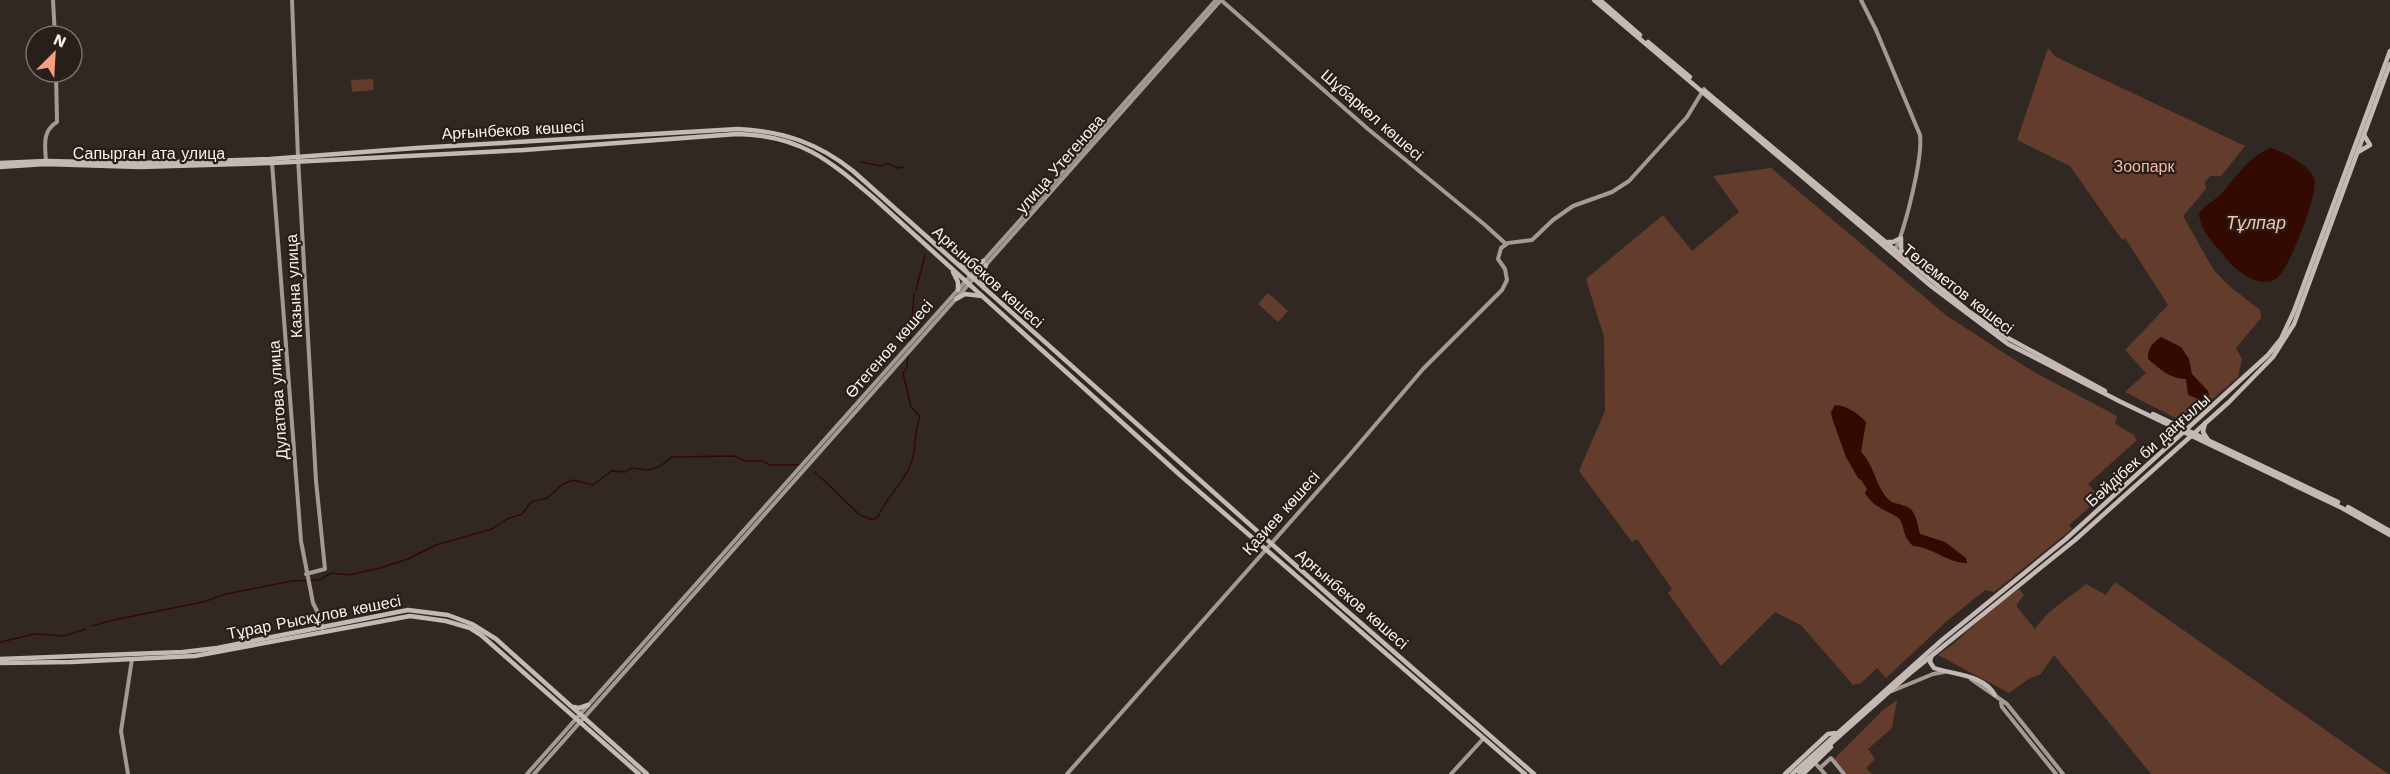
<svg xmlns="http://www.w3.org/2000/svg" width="2390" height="774" font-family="'Work Sans',sans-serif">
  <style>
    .green { fill: #643c2c }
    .water { fill: #320a00 }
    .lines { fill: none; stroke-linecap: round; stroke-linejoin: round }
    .stream { stroke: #320a00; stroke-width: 1.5 }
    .secondary { stroke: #a39a96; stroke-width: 4 }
    .primary { stroke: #c4b9b4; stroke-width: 4.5 }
    .labels { text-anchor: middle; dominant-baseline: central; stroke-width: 4.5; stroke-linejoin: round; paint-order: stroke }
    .street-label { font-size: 16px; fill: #f8f1ee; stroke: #281e1a }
    .park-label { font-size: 16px; fill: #f6b89f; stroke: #281e1a }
    .water-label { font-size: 18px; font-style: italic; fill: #febfa6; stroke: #281e1a }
  </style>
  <rect width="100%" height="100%" fill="#322823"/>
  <g class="green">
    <path d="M2048,48L2056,57L2245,146L2221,176H2210L2205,182L2206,189L2183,216L2213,269L2228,285L2260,310L2261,318L2236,348L2242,359L2238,377L2185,423L2125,392L2146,373L2125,350L2168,305L2125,238L2122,240L2070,166L2017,140Z"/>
    <path d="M373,79L374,90L352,92L351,80Z"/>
    <path d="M1771,168L1947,316L2032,371L2117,416L2115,424L2134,435L2137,440L2088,484L2100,498L2069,525L2072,529L1994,592L1985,590L1947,621L1886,678L1877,668L1861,683L1853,685L1801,625L1775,612L1721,666L1668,593L1672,589L1637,539L1632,542L1579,471L1605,411L1604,337L1586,279L1663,215L1692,251L1739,212L1713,176Z"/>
    <path d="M1268,293L1288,311L1278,322L1258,304Z"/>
    <path d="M2115,582L2388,774H2151L2054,655L2040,675L2030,678L2009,693L1938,655L1952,645L1993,608L2019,589L2024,595L2017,604V607L2035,629C2048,609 2068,599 2086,584L2106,595Z"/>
    <path d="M1897,700L1892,728L1868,749L1875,759L1866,768L1872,774H1846L1834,759L1883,710Z"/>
  </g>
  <g class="water">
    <path d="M2270,148C2283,151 2309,165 2314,178C2320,191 2288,272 2276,279C2258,289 2235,270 2225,257C2215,245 2201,231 2199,215C2202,206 2213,202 2220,195C2236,178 2247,158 2270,148Z"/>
    <path d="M2161,337L2181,347L2189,359L2192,374L2208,391L2209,395L2203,401L2188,395L2186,379C2170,379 2160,369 2148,359C2148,348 2152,343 2161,337Z"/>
    <path d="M1835,405C1846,405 1859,414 1866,422L1861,452C1875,466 1875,486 1889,500C1896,506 1908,503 1913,512C1917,518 1918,527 1920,534L1945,542L1966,558L1967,563C1950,564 1932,547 1913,546C1902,535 1905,528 1900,520C1895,512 1875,511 1865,493L1867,489L1861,480L1858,478L1846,457L1832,418L1831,412Z"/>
  </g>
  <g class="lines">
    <g class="stream">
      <path d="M860,162L882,166L886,163L898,168L903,167"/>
      <path d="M916,290L925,255"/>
      <path d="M910,341L914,294"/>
      <path d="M815,472L860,515L872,520L878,517C886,497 903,484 911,464C917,449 913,433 920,417L911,407L903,373L907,367L908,355"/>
      <path d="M92,626L109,621L203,602L226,594L292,581L319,580L331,573L349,575L380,568L408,559L436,545L492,529L507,519L522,514L531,502L547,498L563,484L573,480L593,485L611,471L625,472L632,468L650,470L662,465L671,457L734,456L746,461H763L769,465H800"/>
      <path d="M0,642L35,634L64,636L86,629"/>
    </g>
    <g class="secondary">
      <path d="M53,0L55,36"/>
      <path d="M292,0L298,157L316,481L325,569L306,574"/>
      <path d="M1221,0L1368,129L1485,225L1506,244"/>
      <path d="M1861,0L1876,30L1920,135C1923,158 1905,229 1895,250"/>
      <path d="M46,161C45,145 42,131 57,122L56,72"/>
      <path d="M272,163L301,541L313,603L321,619L322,628"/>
      <path d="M1971,679L2007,704L2063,774"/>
      <path d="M1892,691L1933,674L1944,672"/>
      <path d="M2001,703L2002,707L2056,774"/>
      <path d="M1815,763L1825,774"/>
      <path d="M1820,768L1831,758L1844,774"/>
      <path d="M128,774L121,731L132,659"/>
      <path d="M527,774L1216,0"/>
      <path d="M534,774L1221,0"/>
      <path d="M1067,774L1347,458L1423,369L1502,290L1507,280L1505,269L1498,259L1501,248L1508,243L1532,240L1553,220L1573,206L1612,192L1629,181L1687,117L1704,89"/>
      <path d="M1451,774L1483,739"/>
    </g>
    <g class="primary">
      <path d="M1594,0L1931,286L2008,344L2121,402L2342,508L2390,535"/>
      <path d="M1600,0L1640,35"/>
      <path d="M1648,42L1690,77"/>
      <path d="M1705,91L1967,310L2006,337L2105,391"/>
      <path d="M2358,152L2370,145L2364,135"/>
      <path d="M0,163L46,161L140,163L270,159L416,148L738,129C783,131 818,143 853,171L1339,604L1534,774"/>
      <path d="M0,167L45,164L140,167L272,163L524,150L737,134C801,135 830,161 876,200L1180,475L1525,774"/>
      <path d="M1887,242H1893L1901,238V250L1905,256"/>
      <path d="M959,265L969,268L983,261"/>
      <path d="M953,272L958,282V290"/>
      <path d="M984,288L981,276L986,265"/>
      <path d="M956,299L965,294L982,296"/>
      <path d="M2153,414L2338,502"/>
      <path d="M2205,423L2203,432L2208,440"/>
      <path d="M2348,507L2390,531"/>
      <path d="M1931,657L1930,662L1934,668C1954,675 1983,674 1995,695"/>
      <path d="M0,659L183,652L217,648L408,610L448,615L472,624L496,639L647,774"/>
      <path d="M0,663L71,662L195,656L410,616L446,621L470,628L481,635L639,774"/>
      <path d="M574,707L579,708L588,705"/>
      <path d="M1799,772L1909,674L2075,540L2229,402L2273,357L2294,324L2390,64"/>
      <path d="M1785,774L1828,734L1835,733"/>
      <path d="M1792,774L1942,640L2066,539L2268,355L2281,339L2294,311L2390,51"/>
      <path d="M1803,774L1831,747"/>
    </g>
  </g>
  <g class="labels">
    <g class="street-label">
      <text transform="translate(1372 115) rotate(41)">Шұбаркөл көшесі</text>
      <text transform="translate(513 130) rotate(-3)">Арғынбеков көшесі</text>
      <text x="149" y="153">Сапырган ата улица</text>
      <text transform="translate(1060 164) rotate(-49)">улица Утегенова</text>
      <text transform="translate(988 277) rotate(42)">Арғынбеков көшесі</text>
      <text transform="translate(294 286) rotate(-93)">Казына улица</text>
      <text transform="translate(1958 289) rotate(38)">Төлеметов көшесі</text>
      <text transform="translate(889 349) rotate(-49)">Өтегенов көшесі</text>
      <text transform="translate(278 400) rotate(-94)">Дулатова улица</text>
      <text transform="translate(2148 450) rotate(-42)">Бәйдібек би даңғылы</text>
      <text transform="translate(1281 513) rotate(-48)">Қазиев көшесі</text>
      <text transform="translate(1352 599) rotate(41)">Арғынбеков көшесі</text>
      <text transform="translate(314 617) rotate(-11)">Тұрар Рыскұлов көшесі</text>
    </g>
    <g class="park-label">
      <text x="2144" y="166">Зоопарк</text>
    </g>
    <g class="water-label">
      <text x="2256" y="222">Тұлпар</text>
    </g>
  </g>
  <g transform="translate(54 54) rotate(24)"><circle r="28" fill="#281e1a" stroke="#7b726f" stroke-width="1.5"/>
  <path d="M0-4.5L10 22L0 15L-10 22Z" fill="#f2a07f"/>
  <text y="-9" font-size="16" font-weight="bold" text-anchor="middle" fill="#f8f1ee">N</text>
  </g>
</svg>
